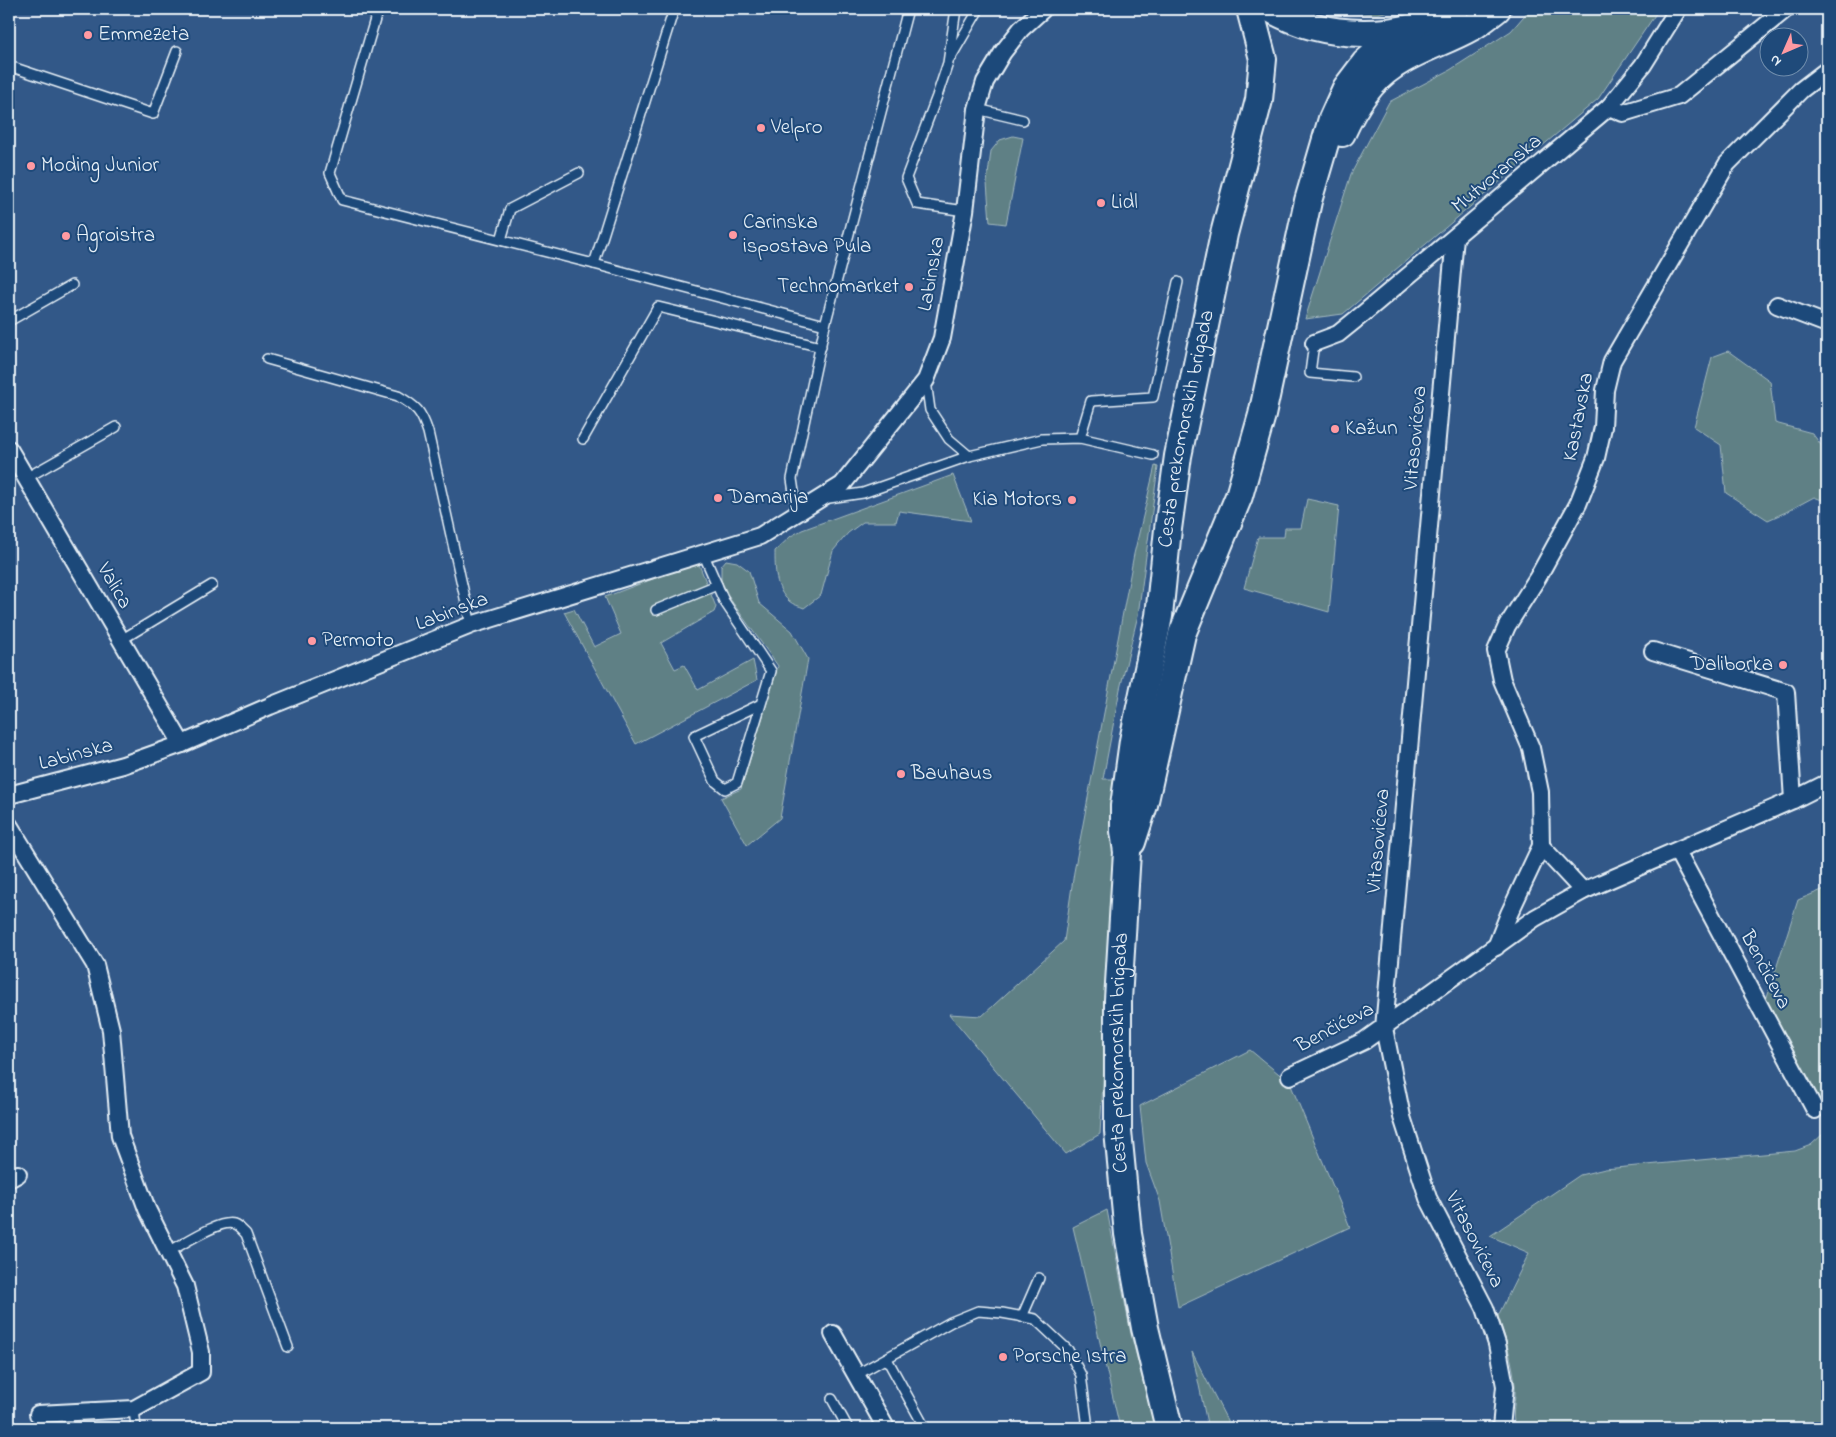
<svg xmlns="http://www.w3.org/2000/svg" width="1836" height="1437" font-family="'Indie Flower',sans-serif">
  <style>
    .green { fill: #5e8085; stroke: #a3b8be }
    .lines { fill: none; stroke-linecap: round; stroke-linejoin: round }
    .lane-casing { stroke: #e8f1f8; stroke-width: 12 }
    .street-casing { stroke: #e8f1f8; stroke-width: 20 }
    .primary-casing { stroke: #e8f1f8; stroke-width: 30 }
    .lane { stroke: #1f4a7a; stroke-width: 9 }
    .street { stroke: #1f4a7a; stroke-width: 16 }
    .primary { stroke: #1f4a7a; stroke-width: 26 }
    .poi-dot { fill: #ff9aa2; stroke: #1f4a7a; stroke-width: 2 }
    .labels { text-anchor: middle; dominant-baseline: central; stroke-width: 4; stroke-linejoin: round; paint-order: stroke }
    .poi-label { font-size: 21px; fill: #e8f1f8; stroke: #1f4a7a; text-anchor: start }
    .street-label { font-size: 21px; fill: #e8f1f8; stroke: #1f4a7a }
  </style>
  <rect width="100%" height="100%" fill="#325888"/>
  <filter id="ink" filterUnits="userSpaceOnUse"><feTurbulence type="fractalNoise" baseFrequency=".02" numOctaves="2"/><feDisplacementMap in="SourceGraphic" scale="10" xChannelSelector="R" yChannelSelector="G"/><feConvolveMatrix kernelMatrix="1 2 1 2 8 2 1 2 1" color-interpolation-filters="sRGB"/></filter>
  <g filter="url(#ink)">
    <g class="green">
      <path d="M1319,9H1397L1377,14L1325,11Z"/>
      <path d="M1530,9H1659L1598,99L1343,314L1305,319L1351,174L1389,102L1450,70L1511,31Z"/>
      <path d="M1013,136L1023,138L1006,224L990,222L987,183L991,151L1000,140Z"/>
      <path d="M1728,351L1770,381L1775,423L1812,433L1827,453V502L1814,497L1786,512L1768,520L1726,493L1721,445L1694,427L1712,357Z"/>
      <path d="M1155,466L1158,467L1138,615L1120,689L1103,779H1115L1117,838L1100,1134L1066,1154L949,1014L982,1016L1064,941L1074,872L1134,554Z"/>
      <path d="M953,475L971,521L899,511L896,522H863L848,533L833,551L821,595L804,608C800,606 793,605 789,601C775,589 775,569 775,551L791,536L802,530Z"/>
      <path d="M1307,499L1339,506L1329,612L1244,588L1258,537H1284L1285,528H1301Z"/>
      <path d="M726,560L737,562L749,571L759,603L792,631L808,659L780,818L747,845L721,798L741,789L778,666L730,599L721,580V566Z"/>
      <path d="M698,562L716,607L714,612L661,643L675,669L684,665L698,690L753,660L757,680L636,744L564,612L574,609L594,647L621,634L605,597Z"/>
      <path d="M1827,888V1428H1515C1511,1413 1516,1400 1515,1385C1513,1361 1505,1338 1498,1316L1529,1253L1490,1236L1580,1175L1605,1169L1795,1151L1811,1145L1824,1133L1823,1114L1765,1003L1798,900Z"/>
      <path d="M1250,1050L1290,1083L1350,1227L1178,1307L1160,1201L1146,1163L1140,1106Z"/>
      <path d="M1107,1210L1131,1334L1155,1428H1120L1073,1227Z"/>
      <path d="M1192,1352L1231,1428H1208Z"/>
    </g>
    <g class="lines">
      <defs>
        <g id="lane">
          <path d="M378,9L330,173L342,200L594,264"/>
          <path d="M674,9L594,264L825,325"/>
          <path d="M956,9L948,63L937,96L906,178L917,204L965,211"/>
          <path d="M951,57L979,9"/>
          <path d="M9,66L153,114L177,51"/>
          <path d="M977,109L1023,120"/>
          <path d="M501,240L510,209L579,173"/>
          <path d="M9,321L72,285"/>
          <path d="M1314,343L1310,373L1353,377"/>
          <path d="M267,359L398,396C417,407 421,411 428,432L471,625"/>
          <path d="M926,381L930,410L949,439L969,456"/>
          <path d="M1080,438L1091,401L1153,397L1178,282"/>
          <path d="M583,439L658,307L821,347"/>
          <path d="M26,478L116,427"/>
          <path d="M829,498L863,493L969,456L1042,439L1080,438L1153,455"/>
          <path d="M797,512L792,479L825,325L908,9"/>
          <path d="M703,553L724,601L771,671L737,783L725,789L715,781L694,736L761,704"/>
          <path d="M656,610L717,585"/>
          <path d="M121,640L212,585"/>
          <path d="M168,1252C182,1245 220,1219 234,1224C238,1225 243,1231 246,1234L288,1347"/>
          <path d="M1022,1317L1039,1278"/>
          <path d="M887,1359L925,1428"/>
          <path d="M856,1375L951,1322L978,1311L1002,1313L1035,1319L1068,1350L1081,1375L1087,1420L1086,1428"/>
          <path d="M832,1399L848,1428"/>
          <path d="M134,1409L136,1428"/>
        </g>
        <g id="street">
          <path d="M1609,107L1623,113L1679,96L1786,9"/>
          <path d="M1455,237L1384,1028L1402,1117L1428,1198L1485,1308L1497,1344L1505,1386L1501,1428"/>
          <path d="M1777,305L1827,324"/>
          <path d="M1314,343L1338,334L1364,313L1609,107L1643,65L1678,9"/>
          <path d="M9,449L182,744"/>
          <path d="M1653,651L1786,692L1793,800"/>
          <path d="M9,795L123,765L182,744L270,706L471,625L760,536L842,485L926,380L942,338L965,211L977,109L985,82L1003,52L1021,29L1043,9"/>
          <path d="M9,825L95,965L111,1030L120,1136L147,1209L185,1286L201,1352V1372L134,1409L38,1414"/>
          <path d="M1541,846L1540,792L1531,748L1502,680L1496,651L1507,626L1538,577L1578,504L1596,458L1603,427L1605,390L1612,361L1727,164L1801,90L1827,70"/>
          <path d="M1677,851L1815,1110"/>
          <path d="M1496,947L1509,914L1541,846L1583,891"/>
          <path d="M1290,1076L1364,1041L1535,918L1583,891L1793,800L1827,783"/>
          <path d="M9,1179L18,1174"/>
          <path d="M833,1334L886,1428"/>
        </g>
        <g id="primary">
          <path d="M1271,9C1324,40 1402,42 1455,9"/>
          <path d="M1342,133C1353,109 1370,81 1393,66C1417,49 1446,42 1472,27C1481,22 1489,15 1497,9"/>
          <path d="M1132,842L1144,805L1182,634L1239,496L1262,415L1308,201L1332,119L1346,88L1365,63L1386,44L1414,26"/>
          <path id="s1" d="M1169,1428L1145,1328L1128,1234L1118,1131V1000L1127,852L1124,831V806L1133,741L1159,616L1168,529L1178,456L1224,234L1259,100L1263,59L1250,9"/>
        </g>
      </defs>
      <use href="#lane" class="lane-casing"/>
      <use href="#street" class="street-casing"/>
      <use href="#primary" class="primary-casing"/>
      <use href="#lane" class="lane"/>
      <use href="#street" class="street"/>
      <use href="#primary" class="primary"/>
    </g>
  </g>
  <g class="poi-dot">
    <circle cx="88" cy="35" r="5"/>
    <circle cx="761" cy="128" r="5"/>
    <circle cx="31" cy="166" r="5"/>
    <circle cx="1101" cy="203" r="5"/>
    <circle cx="733" cy="235" r="5"/>
    <circle cx="66" cy="236" r="5"/>
    <circle cx="909" cy="287" r="5"/>
    <circle cx="1335" cy="429" r="5"/>
    <circle cx="718" cy="498" r="5"/>
    <circle cx="1072" cy="500" r="5"/>
    <circle cx="312" cy="641" r="5"/>
    <circle cx="1783" cy="665" r="5"/>
    <circle cx="901" cy="774" r="5"/>
    <circle cx="1003" cy="1357" r="5"/>
  </g>
  <g class="labels">
    <g class="poi-label">
      <text x="98" y="35">Emmezeta</text>
      <text x="771" y="128">Velpro</text>
      <text x="41" y="166">Moding Junior</text>
      <text x="1111" y="203">Lidl</text>
      <text x="743" y="223">Carinska<tspan x="743" dy="24">ispostava Pula</tspan></text>
      <text x="76" y="236">Agroistra</text>
      <text x="899" y="287" text-anchor="end">Technomarket</text>
      <text x="1345" y="429">Kažun</text>
      <text x="728" y="498">Damarija</text>
      <text x="1062" y="500" text-anchor="end">Kia Motors</text>
      <text x="322" y="641">Permoto</text>
      <text x="1773" y="665" text-anchor="end">Daliborka</text>
      <text x="911" y="774">Bauhaus</text>
      <text x="1013" y="1357">Porsche Istra</text>
    </g>
    <g class="street-label">
      <text transform="translate(1497 174) rotate(-40)">Mutvoranska</text>
      <text transform="translate(932 274) rotate(-80)">Labinska</text>
      <text transform="translate(1579 417) rotate(-79)">Kastavska</text>
      <text stroke="none"><textPath href="#s1" startOffset="1010">Cesta prekomorskih brigada</textPath></text>
      <text transform="translate(1416 438) rotate(-85)">Vitasovićeva</text>
      <text transform="translate(114 586) rotate(60)">Valica</text>
      <text transform="translate(452 612) rotate(-21)">Labinska</text>
      <text transform="translate(76 755) rotate(-15)">Labinska</text>
      <text transform="translate(1379 841) rotate(-85)">Vitasovićeva</text>
      <text transform="translate(1765 970) rotate(62)">Benčićeva</text>
      <text transform="translate(1335 1028) rotate(-28)">Benčićeva</text>
      <text stroke="none"><textPath href="#s1" startOffset="380">Cesta prekomorskih brigada</textPath></text>
      <text transform="translate(1474 1240) rotate(63)">Vitasovićeva</text>
    </g>
  </g>
  <rect width="1836" height="1437" fill="none" stroke="#1f4a7a" stroke-width="30"/>
  <rect x="15" y="15" width="1806" height="1407" fill="none" stroke="#e8f1f8" stroke-width="2" filter="url(#ink)"/>
  <g transform="translate(1784 52) rotate(225)"><circle r="24" fill="#1f4a7a" stroke="#6f8dac"/>
  <path d="M0-4L9 19L0 12L-9 19Z" fill="#ff9aa2"/>
  <text y="-8" font-size="14" font-weight="bold" text-anchor="middle" fill="#e8f1f8">N</text>
  </g>
</svg>
